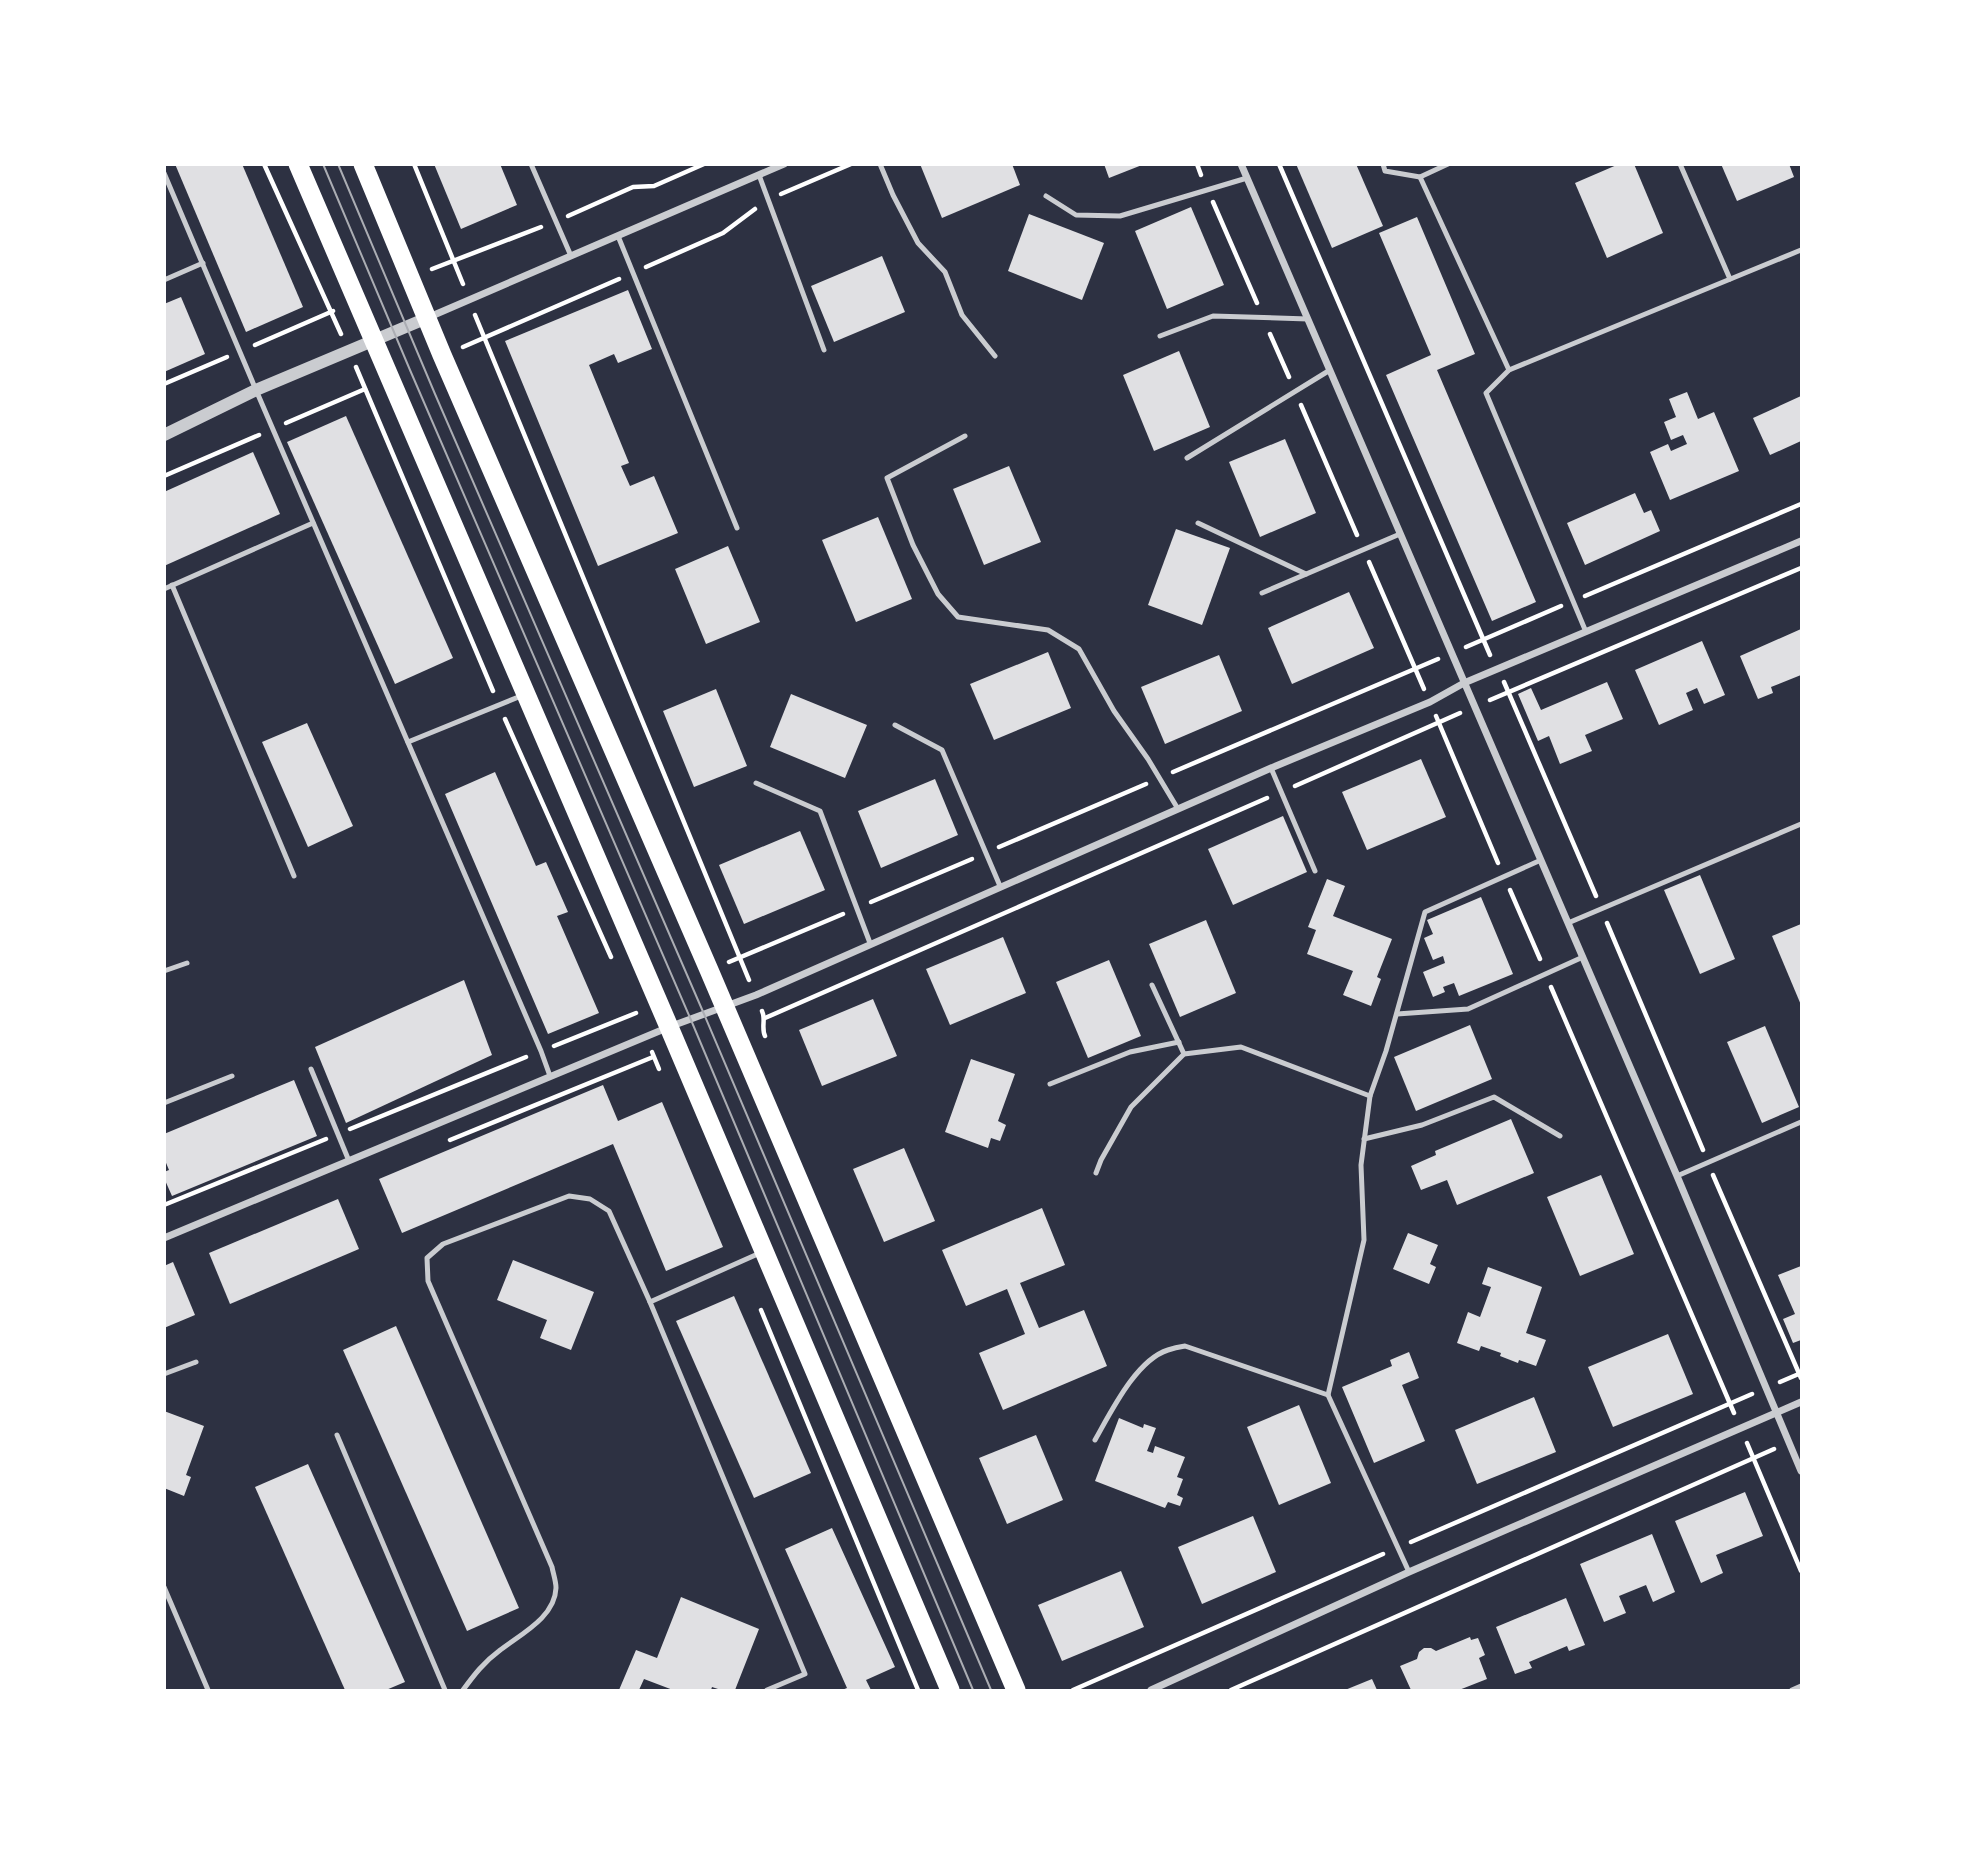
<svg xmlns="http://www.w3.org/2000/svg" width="1966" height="1855" font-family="'PT Sans',sans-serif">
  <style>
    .building { fill: #e0e0e3 }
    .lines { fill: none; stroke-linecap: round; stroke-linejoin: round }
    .path { stroke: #fff; stroke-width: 4.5 }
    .service { stroke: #caccd0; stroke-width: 5 }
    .minor { stroke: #caccd0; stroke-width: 7 }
    .tertiary { stroke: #caccd0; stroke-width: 12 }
    .trunk { stroke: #fff; stroke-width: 19 }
    .tram { stroke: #abadb3; stroke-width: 2 }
  </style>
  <rect width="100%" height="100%" fill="#2d3142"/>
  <g class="building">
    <path d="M175,164H242L303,307L246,332Z"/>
    <path d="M434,164H500L517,205L461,229Z"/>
    <path d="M920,164H1012L1020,185L942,218Z"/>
    <path d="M1104,164H1142V165L1109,178Z"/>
    <path d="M1296,164H1356L1383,226L1332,248Z"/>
    <path d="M1619,164H1634L1663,233L1607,258L1575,183Z"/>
    <path d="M1721,164H1789L1794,177L1737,201Z"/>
    <path d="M1191,207L1224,285L1167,309L1135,231Z"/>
    <path d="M1029,214L1104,243L1082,300L1008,271Z"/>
    <path d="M1417,217L1475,354L1437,370L1536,602L1492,621L1386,375L1431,355L1379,233Z"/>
    <path d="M882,256L905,312L834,342L811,286Z"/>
    <path d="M628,290L652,349L618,363L614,354L589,365L629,463L621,466L630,486L654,476L678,533L598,566L505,341Z"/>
    <path d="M181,297L205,354L164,372V304Z"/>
    <path d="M1179,351L1210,427L1154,451L1123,375Z"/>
    <path d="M1687,392L1698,419L1714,412L1739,471L1670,500L1650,452L1668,444L1671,451L1687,444L1683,435L1671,440L1664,422L1676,417L1669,399Z"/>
    <path d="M1801,396V441L1770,455L1753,418Z"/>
    <path d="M346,416L453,658L395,684L287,442Z"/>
    <path d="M1285,439L1316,513L1260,537L1229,462Z"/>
    <path d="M253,452L280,514L164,566V492Z"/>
    <path d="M1009,466L1041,542L984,565L953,489Z"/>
    <path d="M1635,493L1644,513L1651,510L1660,531L1585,565L1567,523Z"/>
    <path d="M878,517L912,599L856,622L822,540Z"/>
    <path d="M1176,529L1230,548L1202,625L1148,605Z"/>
    <path d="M728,546L760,622L706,644L675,569Z"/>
    <path d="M1349,592L1374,648L1292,684L1268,628Z"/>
    <path d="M1801,629V675L1771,687L1773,693L1758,699L1740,656Z"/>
    <path d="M1702,641L1725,695L1704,704L1697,688L1686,693L1693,710L1659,725L1635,670Z"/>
    <path d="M1048,652L1071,708L994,740L970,684Z"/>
    <path d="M1219,655L1242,711L1165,744L1141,687Z"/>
    <path d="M1607,682L1623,719L1585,735L1592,751L1560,764L1549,736L1538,741L1518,694L1531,688L1541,710Z"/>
    <path d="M716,689L747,766L694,787L663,711Z"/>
    <path d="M791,694L867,725L845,778L770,747Z"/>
    <path d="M307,723L353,826L308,847L262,742Z"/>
    <path d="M1421,759L1446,817L1367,850L1342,792Z"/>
    <path d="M495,772L536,866L546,862L568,912L557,916L599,1013L548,1034L445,794Z"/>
    <path d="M935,779L958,835L881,868L858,811Z"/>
    <path d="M1283,816L1307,872L1233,905L1208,849Z"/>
    <path d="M800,831L825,890L744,924L719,865Z"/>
    <path d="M1700,875L1735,959L1700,974L1664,890Z"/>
    <path d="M1327,879L1345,886L1333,916L1392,939L1377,977L1381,979L1371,1006L1343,995L1353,971L1307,954L1316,930L1308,927Z"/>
    <path d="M1481,897L1513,974L1459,996L1454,983L1443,987L1445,992L1433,997L1423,972L1445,963L1443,956L1433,960L1424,938L1433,934L1427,920Z"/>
    <path d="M1206,920L1236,993L1180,1017L1149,944Z"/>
    <path d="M1801,924V1005L1772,936Z"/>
    <path d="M1003,937L1026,993L950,1025L926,969Z"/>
    <path d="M1109,960L1141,1036L1088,1058L1056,982Z"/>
    <path d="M464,980L492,1055L346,1123L315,1047Z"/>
    <path d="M873,999L897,1056L822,1086L799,1030Z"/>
    <path d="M1470,1025L1492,1079L1416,1111L1394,1057Z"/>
    <path d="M1765,1026L1799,1107L1762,1123L1727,1042Z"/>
    <path d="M971,1059L1015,1074L998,1121L1006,1125L1000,1141L991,1138L988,1148L945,1132Z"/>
    <path d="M294,1080L317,1136L172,1196L164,1178V1172L169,1170L164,1158V1134Z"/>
    <path d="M603,1085L618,1121L662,1102L723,1247L666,1271L613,1144L402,1233L379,1179Z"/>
    <path d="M1511,1119L1534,1173L1457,1205L1447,1180L1421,1190L1411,1166L1436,1155L1435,1151Z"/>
    <path d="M904,1148L935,1221L884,1242L853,1169Z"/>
    <path d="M1601,1175L1634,1254L1580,1276L1547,1197Z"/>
    <path d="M338,1199L359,1249L230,1304L209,1253Z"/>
    <path d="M1042,1208L1065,1265L1020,1283L1039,1328L1084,1310L1107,1366L1003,1410L979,1353L1025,1334L1007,1289L966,1306L942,1250Z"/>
    <path d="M1408,1233L1438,1245L1430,1264L1436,1267L1429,1284L1393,1269Z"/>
    <path d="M513,1260L594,1292L571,1350L540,1338L547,1320L497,1300Z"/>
    <path d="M173,1262L195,1315L164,1328V1266Z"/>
    <path d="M1801,1266V1340L1793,1343L1783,1319L1795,1314L1778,1275Z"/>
    <path d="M1488,1267L1542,1287L1526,1333L1546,1340L1536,1366L1519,1360L1518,1363L1500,1356L1501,1353L1481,1346L1479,1351L1457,1343L1468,1312L1480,1317L1491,1287L1482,1284Z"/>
    <path d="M734,1296L811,1473L754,1498L676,1321Z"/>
    <path d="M396,1326L519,1608L467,1631L343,1350Z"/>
    <path d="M1668,1334L1693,1394L1613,1427L1588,1367Z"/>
    <path d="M1409,1352L1419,1378L1402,1385L1425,1441L1374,1463L1342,1387L1392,1366L1390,1360Z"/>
    <path d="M1534,1397L1556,1452L1477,1484L1455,1430Z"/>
    <path d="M1299,1405L1331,1483L1279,1505L1247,1427Z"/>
    <path d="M164,1411L204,1426L186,1475L191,1477L184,1496L164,1488Z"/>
    <path d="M1119,1418L1143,1428L1144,1424L1156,1428L1147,1451L1153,1453L1155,1446L1185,1457L1177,1477L1183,1479L1177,1495L1183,1498L1180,1506L1168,1502L1165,1508L1095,1481Z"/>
    <path d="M1036,1435L1063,1500L1007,1524L979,1458Z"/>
    <path d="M308,1464L405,1682L386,1690H345L255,1487Z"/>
    <path d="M1745,1492L1763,1536L1716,1555L1723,1573L1701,1583L1675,1521Z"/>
    <path d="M1253,1516L1276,1572L1202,1604L1178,1547Z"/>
    <path d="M832,1528L895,1667L866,1680L871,1690H842L847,1688L785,1549Z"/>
    <path d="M1652,1534L1675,1592L1653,1602L1646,1585L1619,1596L1626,1613L1604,1622L1580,1564Z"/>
    <path d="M1121,1571L1144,1627L1062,1661L1038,1605Z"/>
    <path d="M681,1597L759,1629L735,1690H721L712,1687L711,1690H673L644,1679L639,1690H619L636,1650L657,1658Z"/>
    <path d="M1566,1598L1585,1645L1569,1651L1567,1646L1529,1662L1532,1668L1515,1674L1496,1627Z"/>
    <path d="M1470,1637L1471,1640L1478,1638L1485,1655L1479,1658L1487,1679L1459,1690H1411L1400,1666L1417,1659L1419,1652L1424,1648H1431L1436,1651Z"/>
    <path d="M1372,1679L1377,1690H1345Z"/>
  </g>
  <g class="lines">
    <g class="path">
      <path d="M264,164L341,334"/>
      <path d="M414,164L463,284"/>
      <path d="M1197,164L1201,175"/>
      <path d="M1279,164L1490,655"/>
      <path d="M781,194L851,164"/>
      <path d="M1213,202L1257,303"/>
      <path d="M568,216L633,187L654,186L704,164"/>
      <path d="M646,267L723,233L755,209"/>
      <path d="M432,269L541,227"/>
      <path d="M475,315L749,980"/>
      <path d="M1270,334L1289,377"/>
      <path d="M255,345L333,311"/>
      <path d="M463,347L619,279"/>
      <path d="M356,367L493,691"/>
      <path d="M164,384L227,357"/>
      <path d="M1301,405L1357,535"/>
      <path d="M286,423L365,389"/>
      <path d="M164,476L259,435"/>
      <path d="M1369,562L1424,689"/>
      <path d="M1585,596L1801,504"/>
      <path d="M1466,647L1561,606"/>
      <path d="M1504,682L1596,896"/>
      <path d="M1490,700L1801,568"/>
      <path d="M1436,716L1498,863"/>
      <path d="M505,719L611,957"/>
      <path d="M1173,772L1438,659"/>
      <path d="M1295,786L1460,713"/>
      <path d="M999,847L1146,784"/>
      <path d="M1510,890L1540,959"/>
      <path d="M871,902L972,859"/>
      <path d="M1607,923L1703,1150"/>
      <path d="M729,962L843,914"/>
      <path d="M1551,987L1734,1413"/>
      <path d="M762,1011C766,1019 761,1028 765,1036"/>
      <path d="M765,1018L1267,798"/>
      <path d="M554,1046L636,1013"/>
      <path d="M652,1052L659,1069"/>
      <path d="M350,1129L526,1057"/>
      <path d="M450,1140L653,1057"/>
      <path d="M1713,1175L1801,1378"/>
      <path d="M164,1205L326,1139"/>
      <path d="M761,1310L918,1690"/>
      <path d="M1780,1382L1801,1373"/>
      <path d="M1747,1443L1801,1571"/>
      <path d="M1411,1542L1752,1394"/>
      <path d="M1073,1690L1383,1554"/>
      <path d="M1231,1690L1774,1449"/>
    </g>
    <g class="service">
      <path d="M531,164L571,256"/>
      <path d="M880,164L893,195L918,243L945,272L962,315L995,356"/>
      <path d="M1383,164L1385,171L1420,177"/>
      <path d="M1448,164L1420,177L1509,370"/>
      <path d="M1680,164L1730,279"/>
      <path d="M164,173L256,390L541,1051L550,1076"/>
      <path d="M759,175L824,350"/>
      <path d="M1046,196L1076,215L1120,216L1247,178"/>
      <path d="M618,236L737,528"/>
      <path d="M164,280L203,263"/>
      <path d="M1160,336L1213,316L1308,319"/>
      <path d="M965,436L887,478L913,545L938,594L958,617L1048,630L1079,649L1114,711L1148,759L1178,809"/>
      <path d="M1187,458L1330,370"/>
      <path d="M1198,523L1306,574"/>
      <path d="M172,585L294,876"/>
      <path d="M164,589L313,523"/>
      <path d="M1262,593L1400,534"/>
      <path d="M1586,632L1486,393L1509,370L1801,250"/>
      <path d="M895,725L942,750L1000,886"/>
      <path d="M408,742L521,696"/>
      <path d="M1271,768L1315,871"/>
      <path d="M756,783L820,811L870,943"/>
      <path d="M1568,923L1801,824"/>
      <path d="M164,971L187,963"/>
      <path d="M1152,985L1184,1054"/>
      <path d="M1397,1014L1468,1009L1583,957"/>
      <path d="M311,1069L349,1161"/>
      <path d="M1050,1084L1130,1052L1179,1042"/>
      <path d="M164,1103L232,1076"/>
      <path d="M1364,1139L1422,1125L1494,1097L1560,1136"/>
      <path d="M1096,1173L1101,1160L1131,1107L1184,1054L1241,1047L1370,1096"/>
      <path d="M1677,1176L1801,1122"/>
      <path d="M760,1253L650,1302L805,1674L767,1690"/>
      <path d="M164,1374L196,1362"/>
      <path d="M337,1435L445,1690"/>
      <path d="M1095,1440C1111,1412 1136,1360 1168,1350C1174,1348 1179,1347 1185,1346L1328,1395"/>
      <path d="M1409,1572L1328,1395L1364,1240L1361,1165L1370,1096L1386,1051L1425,912L1541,860"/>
      <path d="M164,1587L208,1690"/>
      <path d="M463,1690C474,1675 484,1662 499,1651C519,1635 555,1618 556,1588C556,1581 553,1573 552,1567L428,1281L427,1258L443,1244L569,1196L590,1199L609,1211L650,1302"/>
      <path d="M1792,1690L1801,1686"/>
    </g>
    <g class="minor">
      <path d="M1241,164L1677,1176L1801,1471"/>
      <path d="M427,318L784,164"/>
      <path d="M164,1238L669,1027L756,995L1271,768L1430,702L1464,683L1801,541"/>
      <path d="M1151,1690L1409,1572L1801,1402"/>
    </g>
    <path class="tertiary" d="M164,435L256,390L427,318"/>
    <g class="trunk">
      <path d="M298,164L669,1027L950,1690"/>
      <path d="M363,164L442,355L709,970L1016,1690"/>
    </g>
    <g class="tram">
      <path d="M323,164L410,370L691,1020L973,1690"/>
      <path d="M338,164L435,394L704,1014L991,1690"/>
    </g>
  </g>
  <rect width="1966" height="1855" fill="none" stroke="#ffffff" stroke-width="332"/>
</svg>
